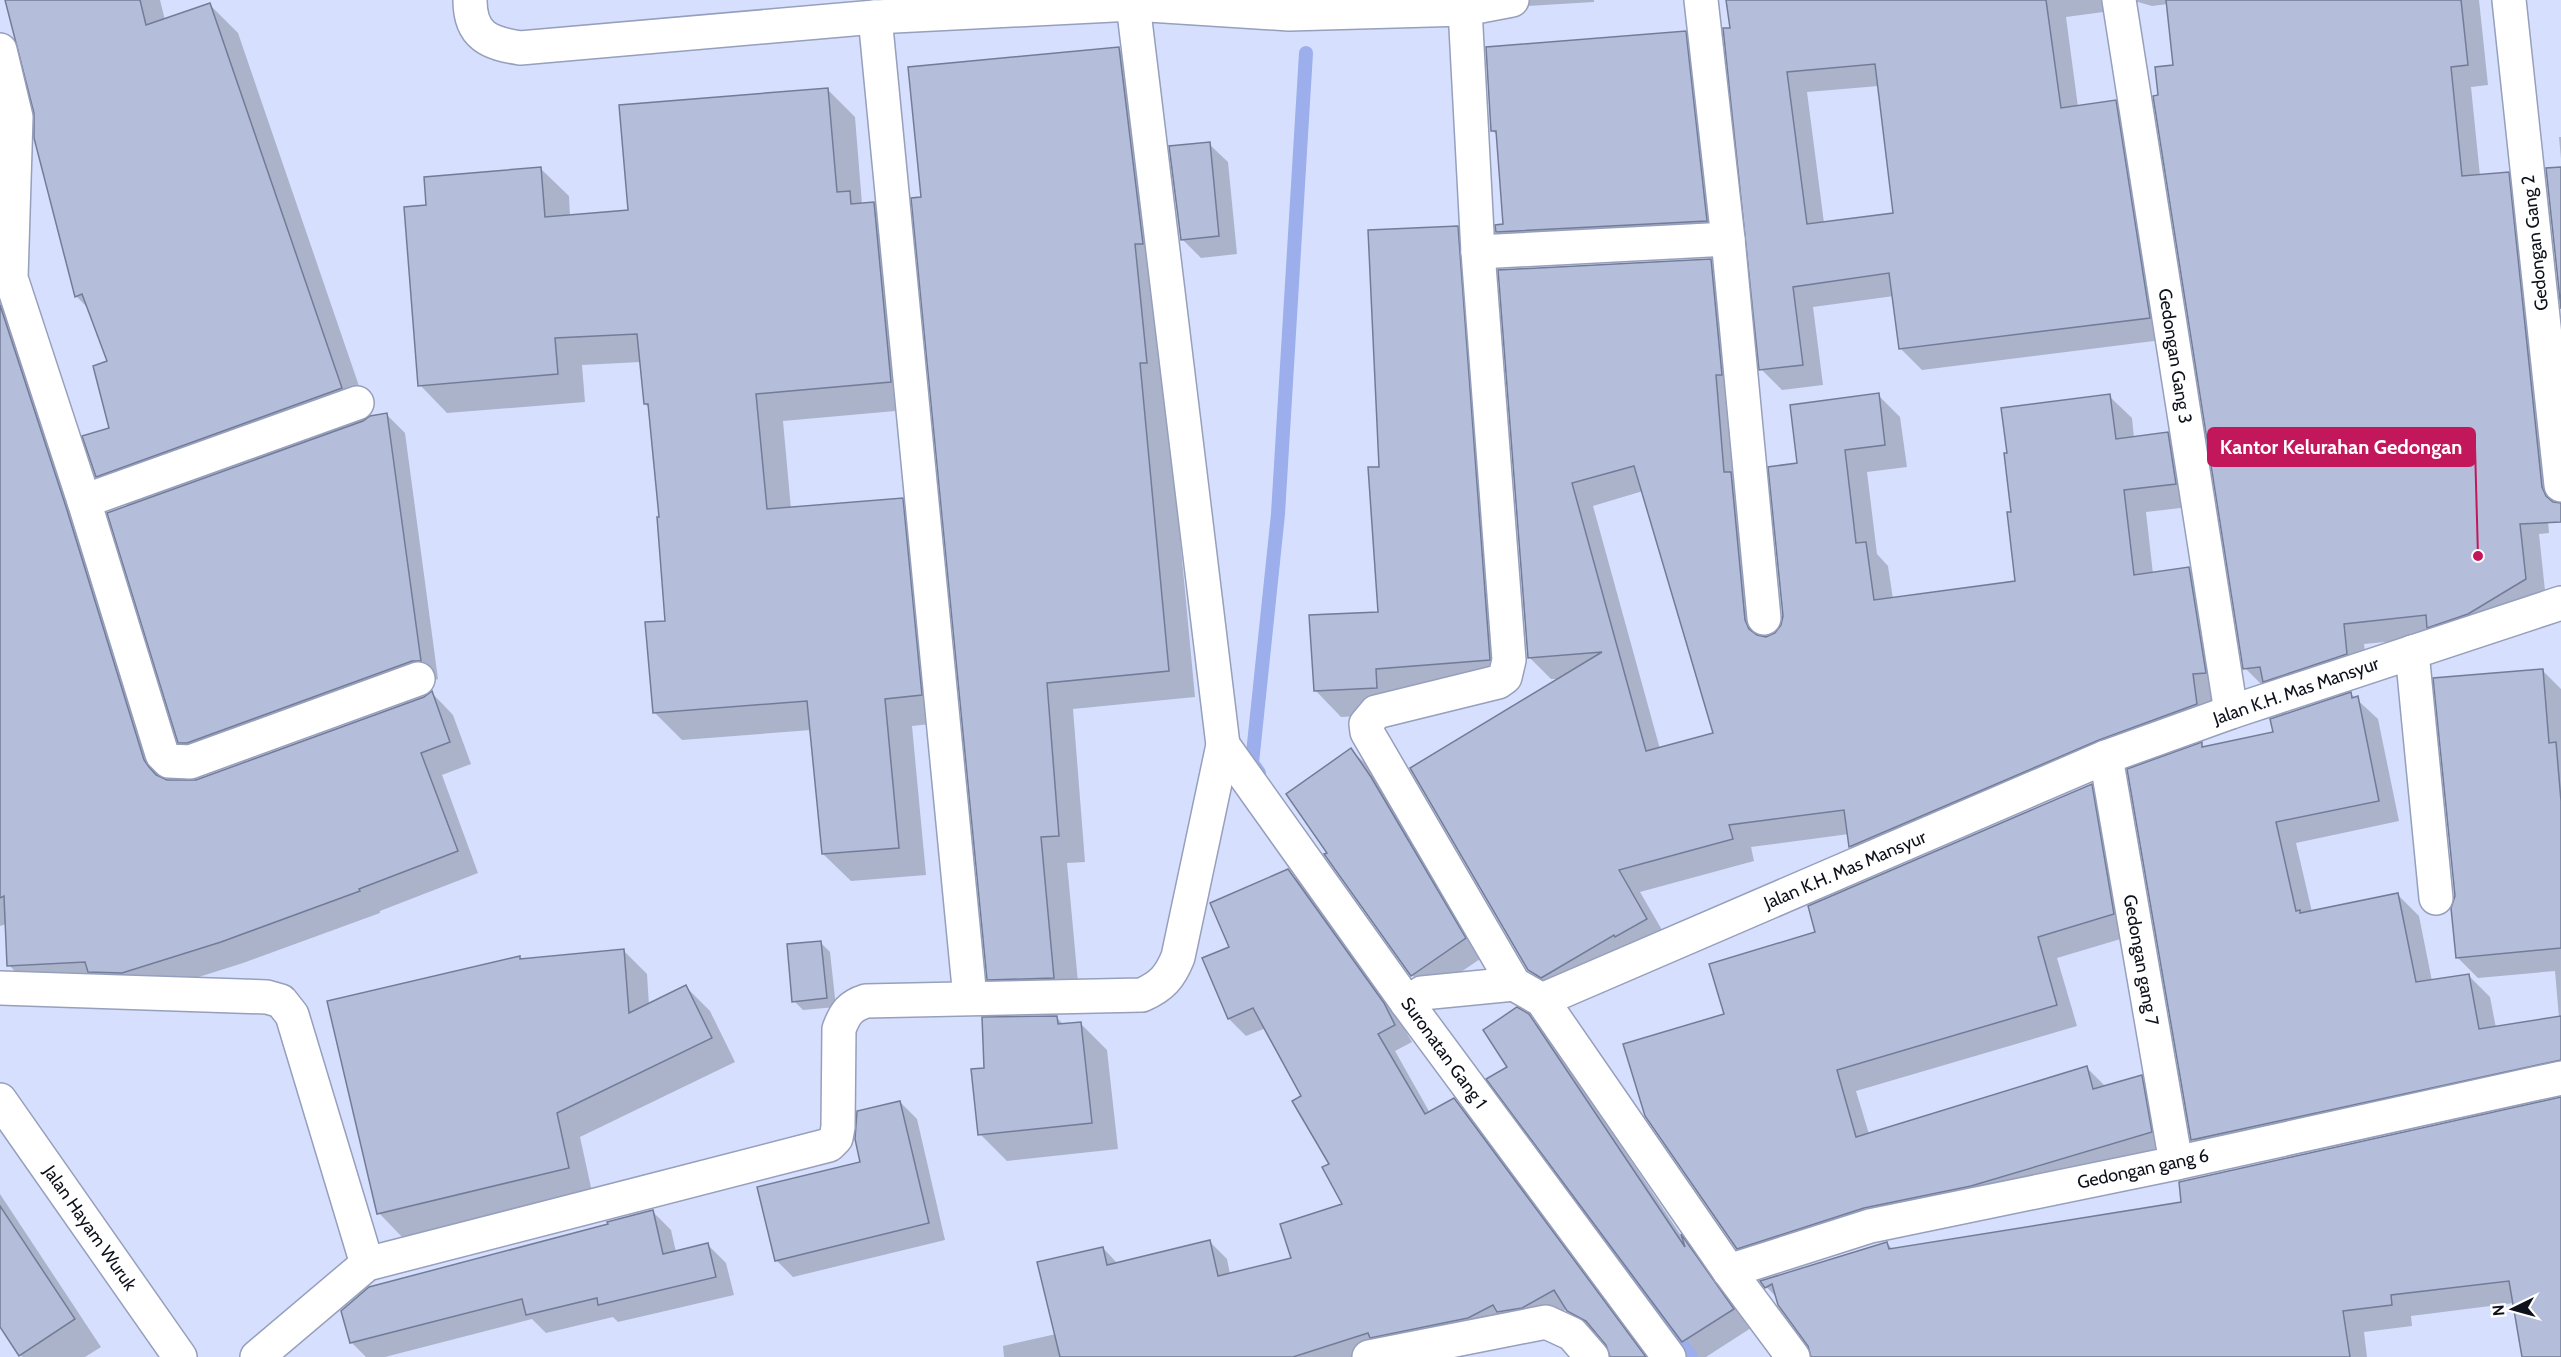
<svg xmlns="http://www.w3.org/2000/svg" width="2561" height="1357" font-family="Cabin,sans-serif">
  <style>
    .shadow { fill: #0003; fill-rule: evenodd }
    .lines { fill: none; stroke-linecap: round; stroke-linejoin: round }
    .stream { stroke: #9caeeb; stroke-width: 14 }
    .building { fill: #b4bedb; stroke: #737c97; stroke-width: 1.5; fill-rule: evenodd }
    .street-casing { stroke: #969fbc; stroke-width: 36 }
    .secondary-casing { stroke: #969fbc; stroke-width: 36 }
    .street { stroke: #fff; stroke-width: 33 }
    .secondary { stroke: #fff; stroke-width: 33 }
    .labels { text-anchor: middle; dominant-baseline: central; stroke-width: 4.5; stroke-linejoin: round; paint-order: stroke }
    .street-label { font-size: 18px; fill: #0e111b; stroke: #fff }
    .leader { fill: none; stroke: #c2185b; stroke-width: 2 }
    .callout-dot { fill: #c2185b; stroke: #fff; stroke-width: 2 }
    .callout { fill: #c2185b; stroke: #c2185b; stroke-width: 2 }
    .callout-label { font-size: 20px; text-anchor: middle; font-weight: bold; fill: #fff }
  </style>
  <rect width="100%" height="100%" fill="#d6e0fe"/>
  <g class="shadow">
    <path d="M6,0H160L165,20L210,5L238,33L370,418L387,415L405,433L438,679L198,761L179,742L128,507L97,476L111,429L109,361L89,309L76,296L36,113Z"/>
    <path d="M1399,0H1594V2L1412,13Z"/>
    <path d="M1728,0H2479L2488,85L2471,87L2480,176L2508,173L2529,194L2541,437L2549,533L2539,534L2546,600L2438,637L2364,644L2368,675L2266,689L2245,668L2160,96L2175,67L2168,4L2152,6L2138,2L2126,9L2066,17L2078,107L2115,102L2136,123L2170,339L1922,370L1901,349L1894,296L1813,307L1823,385L1782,390L1761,369ZM1879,86L1895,214L1824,223L1807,92Z"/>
    <path d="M1685,33L1712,60L1734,248L1524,259L1497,232L1505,226L1498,136L1493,131Z"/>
    <path d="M1119,49L1145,75L1166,389L1195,697L1073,709L1085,862L1067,863L1080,1004L1015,1006L988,979L922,198Z"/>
    <path d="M827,89L855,117L862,204L873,203L901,231L918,409L783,421L791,509L902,500L930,528L949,722L912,726L926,875L851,881L823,854L811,730L682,740L654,712L667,622L661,519L650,408L645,404L641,362L582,365L585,402L447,413L420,385L428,207L541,169L569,196L570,216L630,211Z"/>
    <path d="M2559,137H2561V159Z"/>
    <path d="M1209,144L1228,162L1237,254L1201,258L1182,239Z"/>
    <path d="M0,225L87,530L164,780L197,781L425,698L432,693L453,715L471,764L442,775L478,873L380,911V913L243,963L145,994L30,987L9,965L7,924L0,926Z"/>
    <path d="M1457,228L1484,254L1516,686L1403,714L1341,717L1315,690L1380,613V468Z"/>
    <path d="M1710,260L1733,283L1767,638L1775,635L1782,627L1799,464L1878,395L1900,417L1907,467L1867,472L1877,554L1888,566L1893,599L2017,582L2013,513L2109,396L2132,418L2134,438L2168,434L2190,456L2198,506L2146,512L2153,574L2189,569L2211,591L2219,727L1873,869L1850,847L1849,834L1751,847L1754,861L1640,892L1669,942L1552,992L1529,969L1561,679H1551L1529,657L1500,271ZM1643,491L1715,734L1660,749L1593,506Z"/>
    <path d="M2542,670L2561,689V1084L2214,1161L2193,1140L2129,770L2201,744L2205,748L2275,733L2351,694L2378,719L2399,821L2296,843L2312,912L2398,895L2419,916L2432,981L2469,976L2490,997L2496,1028L2559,1018L2555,971L2478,978L2457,957Z"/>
    <path d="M1351,750L1370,768L1483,957L1430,993L1412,975L1329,853Z"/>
    <path d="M2091,785L2112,806L2134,935L2057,958L2077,1026L1856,1091L1869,1134L2086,1067L2106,1087L2141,1077L2162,1097L2172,1152L1759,1269L1738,1248L1726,1015L1817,933Z"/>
    <path d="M1288,871L1306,888L1401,1023L1412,1042L1395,1051L1430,1113L1453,1099L1471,1117L1649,1357H1612V1354L1601,1336L1586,1328L1567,1309L1540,1324L1380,1357H1004L1003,1346L1056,1334L1103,1248L1118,1264L1209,1241L1227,1259L1230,1274L1293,1259L1344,1205L1331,1164L1303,1097L1266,1028L1246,1036L1229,1019L1231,947Z"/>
    <path d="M821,943L830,952L836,1007L803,1010L794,1001Z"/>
    <path d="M623,950L647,974L649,1005L686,987L710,1011L735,1062L580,1137L592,1192L402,1237L379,1213L519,957L523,961Z"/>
    <path d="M1528,1015L1547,1035L1684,1240L1699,1255L1751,1328L1706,1357H1698L1683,1341L1509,1067Z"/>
    <path d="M1056,1017L1064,1025L1080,1023L1107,1050L1118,1149L1007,1161L980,1134L985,1069L983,1034Z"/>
    <path d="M2561,1099V1357H2523L2514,1303L2411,1316L2412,1326L2364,1332L2367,1357H1820L1777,1298L1762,1282L1887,1243L1893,1250L2183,1204Z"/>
    <path d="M900,1102L917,1119L945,1240L793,1277L776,1260L862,1164Z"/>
    <path d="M0,1194L101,1347L85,1357H22L0,1324Z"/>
    <path d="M652,1211L671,1230L676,1252L708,1245L726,1263L734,1295L618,1322L613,1317L546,1333L532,1319L385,1357H366L351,1342L609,1225Z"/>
  </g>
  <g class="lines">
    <g class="stream">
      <path d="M1259,773L1252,763L1278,514L1306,53"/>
      <path d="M1559,1181L1691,1357"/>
    </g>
  </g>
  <g class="building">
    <path d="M5,0H140L146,25L210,3L342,388L96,477L82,436L109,428L93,366L107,361L82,294L75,297L34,138V113Z"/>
    <path d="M1726,0H2046L2061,108L2116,100L2150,318L1899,349L1889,273L1793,287L1803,365L1759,370L1723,28H1730ZM1875,64L1893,213L1807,224L1787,72Z"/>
    <path d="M2166,0H2461L2468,65L2451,67L2462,176L2509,172L2542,487L2546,496L2553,502L2561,503V522L2520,524L2526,579L2468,614L2427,628L2426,615L2344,624L2347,654L2263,682L2260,667L2243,669L2153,96L2158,95L2155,67L2173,65Z"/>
    <path d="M1686,31L1707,221L1496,232L1495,225L1503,224L1496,131H1491L1486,47Z"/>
    <path d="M1119,47L1143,244H1135L1147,363H1140L1169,671L1047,683L1059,836L1041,837L1054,978L987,980L911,198L921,197L908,67Z"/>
    <path d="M828,88L837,192L850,191L851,204L874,202L891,382L756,394L767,509L903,498L922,695L885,699L899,848L822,854L807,701L653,713L645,622L665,621L657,517H659L648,404H644L637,334L555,338L558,374L418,386L404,207L426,205L424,177L541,167L545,217L628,210L619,105Z"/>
    <path d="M1210,142L1219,236L1181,240L1169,146Z"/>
    <path d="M2561,167V309L2546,168Z"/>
    <path d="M1458,226L1490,660L1376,669L1377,688L1314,691L1309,615L1378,612L1368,467H1379L1368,230Z"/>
    <path d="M1711,259L1722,375H1716L1724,472H1731L1745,620L1749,629L1757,635L1766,637L1775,633L1781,625L1783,616L1768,467L1797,463L1790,405L1879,393L1885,445L1845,450L1856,543L1866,542L1874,600L2015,581L2007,512H2011L2004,453H2007L2001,408L2110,394L2116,439L2168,432L2176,484L2124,490L2134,575L2189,567L2206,673L2193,674L2197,704L2099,740L1849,847L1844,810L1729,825L1733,839L1619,870L1647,919L1615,937L1614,935L1541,978L1528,970L1410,768L1602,652L1528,658L1498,270ZM1634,466L1713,733L1646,751L1572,483Z"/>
    <path d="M0,305L66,507L144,760L149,767L156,775L167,780H196L424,697L432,691L450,742L421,753L458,851L359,889L360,891L221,942L122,973L88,972L85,962L7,966L4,896L0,898Z"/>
    <path d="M387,413L421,661H412L187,743H178L107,513L363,421L370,416Z"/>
    <path d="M2543,669L2549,743L2556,742L2561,801V948L2456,958L2451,908L2455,896L2433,678Z"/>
    <path d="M2351,692L2352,698L2358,696L2379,801L2276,822L2296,911L2300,910V913L2398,893L2416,982L2469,974L2479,1029L2561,1016V1060L2191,1140L2127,769L2202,742V747L2273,732L2270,719Z"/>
    <path d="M1351,748L1371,777L1466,938L1411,976L1324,854L1327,853L1286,794Z"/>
    <path d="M2092,784L2114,914L2038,937L2057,1005L1837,1070L1856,1137L2087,1066L2093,1089L2142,1075L2152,1132L1971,1186L1864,1208L1737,1249L1645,1116L1623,1044L1724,1014L1709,964L1815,932L1808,906Z"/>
    <path d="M1288,869L1384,1003L1395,1025L1378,1034L1425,1114L1454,1098L1646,1357H1610L1606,1345L1586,1321L1567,1311L1554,1290L1522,1308L1497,1312L1493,1305L1468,1318L1370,1338L1368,1333L1293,1357H1060L1037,1262L1103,1247L1107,1265L1210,1240L1218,1276L1291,1258L1280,1224L1342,1204L1322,1167L1329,1164L1292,1101L1301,1096L1253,1008L1228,1019L1202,958L1229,947L1210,903Z"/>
    <path d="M821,941L827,998L792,1002L787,944Z"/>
    <path d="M624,949L629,1013L686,985L712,1038L557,1113L569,1168L377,1214L327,1001L520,956V959Z"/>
    <path d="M1517,1007L1529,1014L1685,1247L1681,1234L1734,1309L1682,1342L1486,1079L1507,1067L1483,1030Z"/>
    <path d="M1057,1016L1058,1024L1081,1022L1092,1123L978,1135L971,1069L984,1068L982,1017Z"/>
    <path d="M2561,1097V1357H2522L2509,1281L2391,1295L2392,1305L2343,1311L2350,1357H1811L1808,1346L1778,1305L1772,1284L1765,1288L1760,1281L1887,1242L1889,1249L2181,1202L2179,1182Z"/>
    <path d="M900,1101L929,1223L775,1261L757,1187L860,1162L855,1139L857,1111Z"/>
    <path d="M0,1206L75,1319L19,1356L0,1327Z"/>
    <path d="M653,1210L663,1254L708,1243L716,1277L598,1305L597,1298L526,1315L522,1299L350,1343L341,1311L369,1287L608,1224L607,1222Z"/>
  </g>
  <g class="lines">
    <defs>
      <g id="street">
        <path d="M470,0C470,36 489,43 520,48L875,17L1133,4L1289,14L1465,9L1512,0"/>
        <path d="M1701,0L1728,239L1764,618"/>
        <path d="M2119,0L2231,712"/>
        <path d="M2509,0L2561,485"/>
        <path d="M1465,9L1478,252L1509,660L1505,677L1498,682L1376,712L1366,724L1367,732L1514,984L1542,1000L1729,1271L1793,1357"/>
        <path d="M875,17L970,998"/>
        <path d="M0,50L16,117L11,278L84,501L162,754L169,761L190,762L418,679"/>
        <path d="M1478,252L1728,239"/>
        <path d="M84,501L357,403"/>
        <path d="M2412,652L2436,898"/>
        <path d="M1223,745L1407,1003L1669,1357"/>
        <path d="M2106,757L2176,1163"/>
        <path d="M0,988L267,997L281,1001L292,1015L367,1264"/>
        <path d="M1542,1000L2106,757L2231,712L2561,603"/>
        <path d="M1407,1003L1422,993L1514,984"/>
        <path d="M1729,1271L1870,1226L2176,1163L2561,1078"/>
        <path d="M257,1357L367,1264L829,1145L836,1138L838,1127L839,1029C845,1013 850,1006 866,1001L1142,995C1162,986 1170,977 1178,957L1223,745L1133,4"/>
        <path d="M1369,1357L1546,1322L1572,1334L1592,1357"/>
      </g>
      <path id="secondary" d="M0,1100L180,1357"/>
    </defs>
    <use href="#street" class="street-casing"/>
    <use href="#secondary" class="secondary-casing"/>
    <use href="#street" class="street"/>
    <use href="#secondary" class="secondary"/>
  </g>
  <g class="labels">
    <g class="street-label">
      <text transform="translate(2535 243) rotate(-96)">Gedongan Gang 2</text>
      <text transform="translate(2175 356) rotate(81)">Gedongan Gang 3</text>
      <text transform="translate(2296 691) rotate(-19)">Jalan K.H. Mas Mansyur</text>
      <text transform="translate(1845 870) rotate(-23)">Jalan K.H. Mas Mansyur</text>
      <text transform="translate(2141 960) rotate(80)">Gedongan gang 7</text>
      <text transform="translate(1444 1053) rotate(54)">Suronatan Gang 1</text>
      <text transform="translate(2143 1169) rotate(-12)">Gedongan gang 6</text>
      <text transform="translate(90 1228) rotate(55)">Jalan Hayam Wuruk</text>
    </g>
  </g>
  <path class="leader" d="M2478 556L2475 447"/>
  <circle class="callout-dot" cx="2478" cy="556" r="6"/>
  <rect class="callout" x="2208" y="428" width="267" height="38" rx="6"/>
  <g class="callout-label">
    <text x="2341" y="454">Kantor Kelurahan Gedongan</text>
  </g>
  <g transform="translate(2513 1309) rotate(265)" stroke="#ffffff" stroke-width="4.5" paint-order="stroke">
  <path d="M0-4.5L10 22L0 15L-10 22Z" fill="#0e111b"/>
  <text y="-9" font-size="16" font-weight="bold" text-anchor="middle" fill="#0e111b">N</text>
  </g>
</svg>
